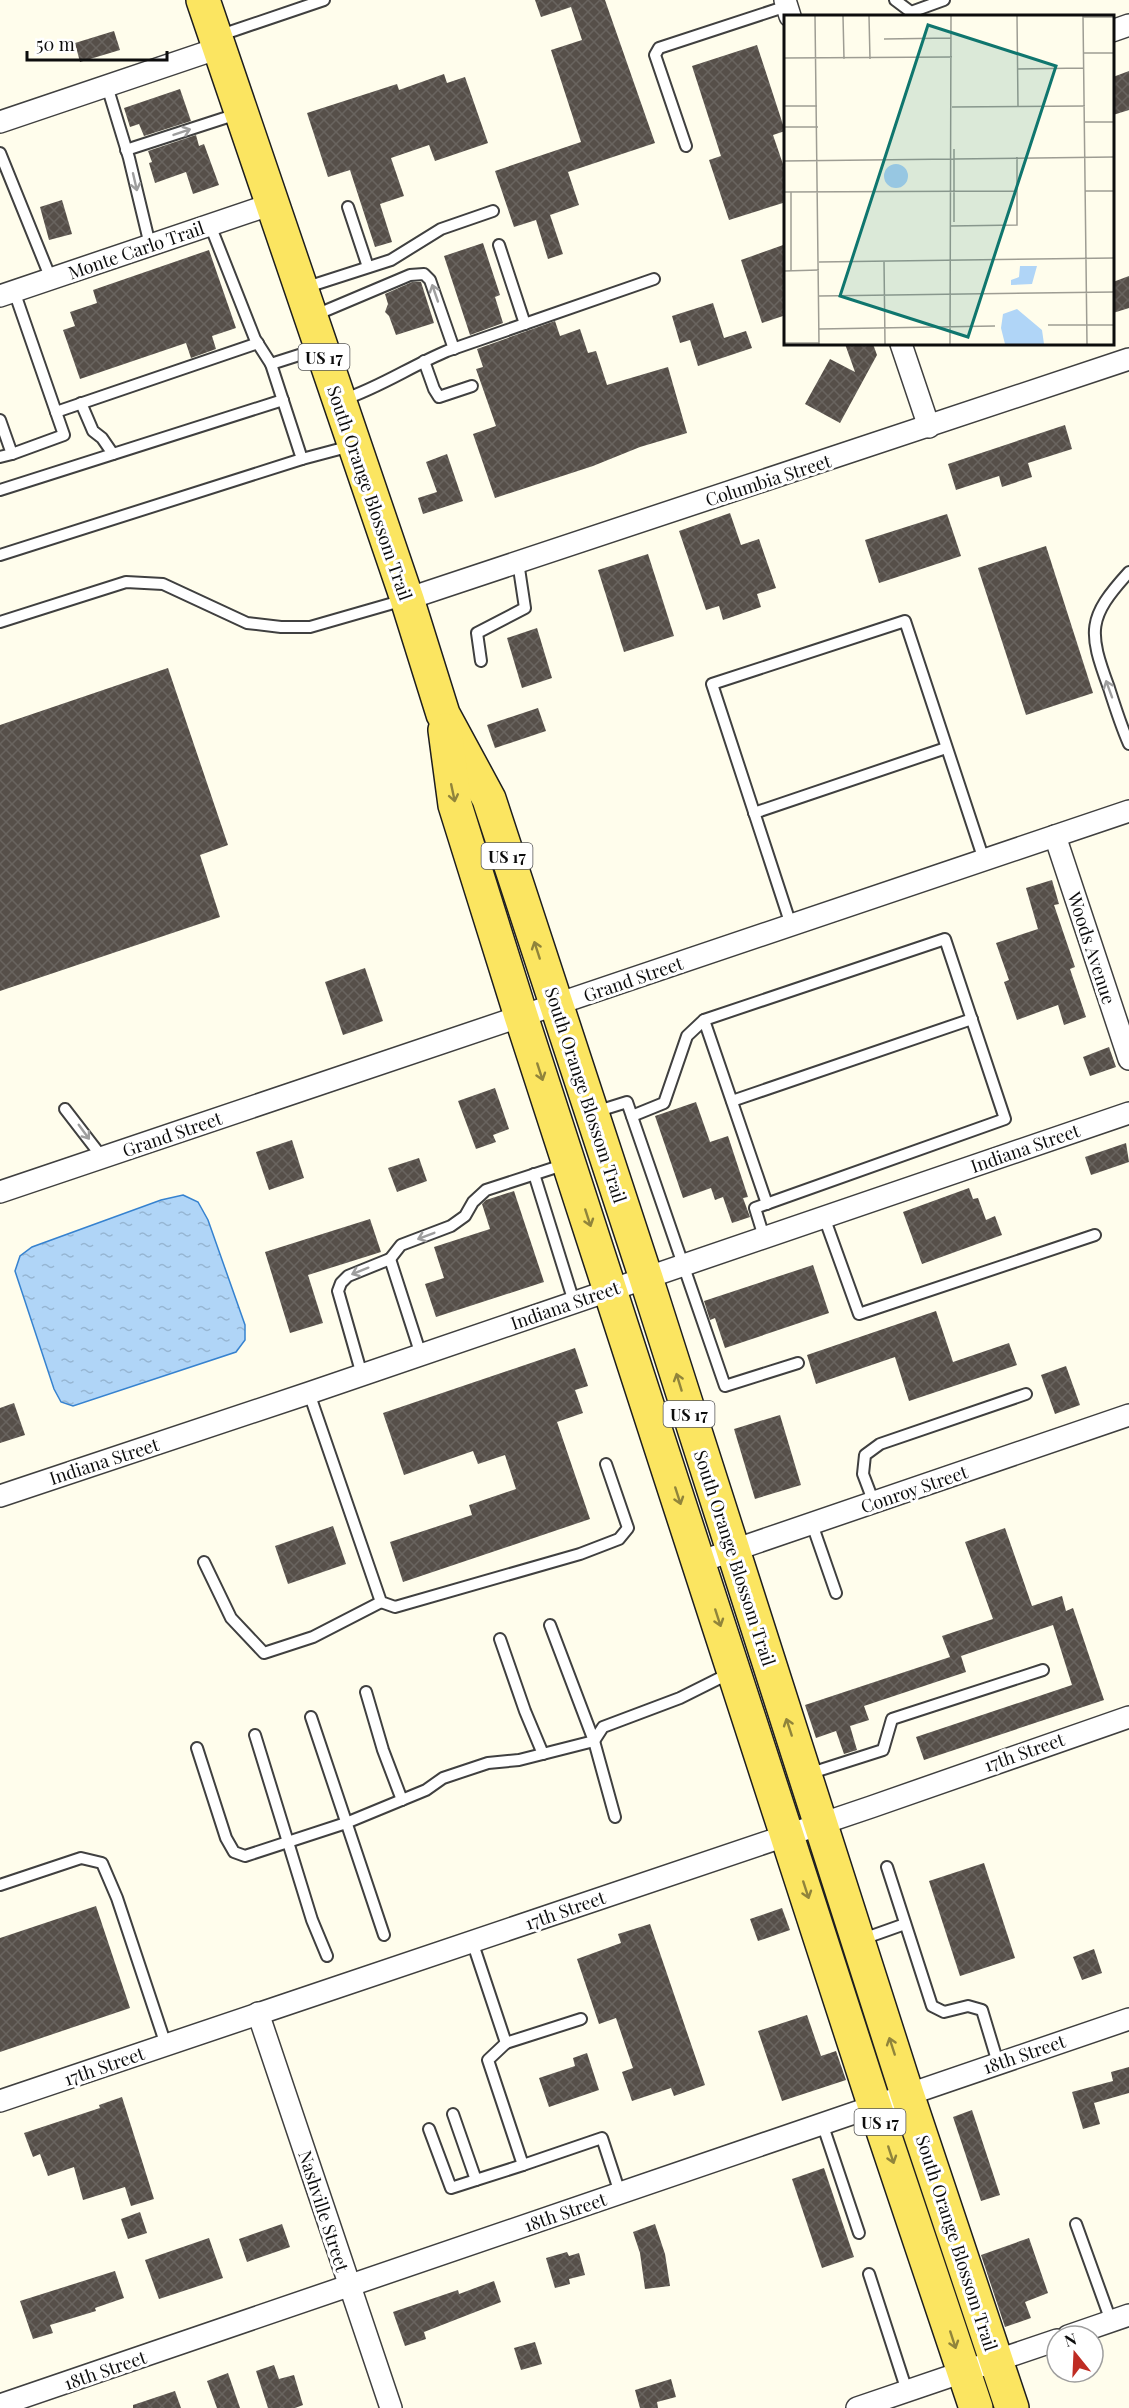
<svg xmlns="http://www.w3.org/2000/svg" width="1129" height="2408" font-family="'Playfair Display',serif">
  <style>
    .water { fill: url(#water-ripples); stroke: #3682cf; stroke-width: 1.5 }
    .building { fill: url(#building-cross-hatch) }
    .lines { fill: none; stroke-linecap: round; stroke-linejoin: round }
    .lane-casing { stroke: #404040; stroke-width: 14 }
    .street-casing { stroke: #404040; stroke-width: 24 }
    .primary-casing { stroke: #1e1e1e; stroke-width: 36 }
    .lane { stroke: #fff; stroke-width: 10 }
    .street { stroke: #fff; stroke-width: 21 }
    .primary { stroke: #fbe561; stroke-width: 33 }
    .oneway { stroke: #9e9e9e }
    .oneway2 { stroke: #90843b }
    .labels { text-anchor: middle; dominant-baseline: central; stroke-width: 6; stroke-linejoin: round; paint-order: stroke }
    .shield { fill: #fff; stroke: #565656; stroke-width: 1.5 }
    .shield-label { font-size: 16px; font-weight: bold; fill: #0d0d0d }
    .street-label { font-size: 18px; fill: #0d0d0d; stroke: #fff }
    .inset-road { fill: none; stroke: #9e9d93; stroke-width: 1.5 }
    .view { fill: #0f766e; fill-opacity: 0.15; stroke: #0f766e; stroke-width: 3 }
    .inset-edge { fill: none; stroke: #0d0d0d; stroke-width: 3 }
  </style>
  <defs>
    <pattern id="water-ripples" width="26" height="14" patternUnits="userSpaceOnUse" patternTransform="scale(1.5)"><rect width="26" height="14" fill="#b0d5f7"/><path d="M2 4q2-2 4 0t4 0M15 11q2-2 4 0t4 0" fill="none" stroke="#96b6d3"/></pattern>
    <pattern id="building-cross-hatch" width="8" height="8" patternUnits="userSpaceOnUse" patternTransform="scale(1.5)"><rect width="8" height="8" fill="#564f49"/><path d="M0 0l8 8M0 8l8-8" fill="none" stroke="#69645f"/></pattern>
  </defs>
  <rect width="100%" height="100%" fill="#fffdec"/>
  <path class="water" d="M183,1195L198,1202L208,1220L245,1325V1340L236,1352L73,1406L61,1402L54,1389L15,1271L20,1256L32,1247L161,1200Z"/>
  <g class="building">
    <path d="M535,0H605L655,143L568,172L579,205L550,215L563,254L548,259L536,220L514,227L495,171L581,142L551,50L582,40L571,7L541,17Z"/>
    <path d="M114,31L120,50L80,62L75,43Z"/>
    <path d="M757,45L785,131L773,135L786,173V202L729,220L709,160L721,156L692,66Z"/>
    <path d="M1129,71V110L1113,115V77Z"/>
    <path d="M444,74L447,83L465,77L488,143L435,161L429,145L391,158L404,196L380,204L392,242L375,247L350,170L328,177L307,113L397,84L399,90Z"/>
    <path d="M180,89L191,121L144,136L139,124L130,127L124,108Z"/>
    <path d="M196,135L199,146L204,144L219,185L193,194L186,172L155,183L149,163L152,162L148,151Z"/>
    <path d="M62,200L72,234L49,240L40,207Z"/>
    <path d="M483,243L500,295L495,297L503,323L470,335L444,256Z"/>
    <path d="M786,244V315L762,323L741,260Z"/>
    <path d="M209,250L236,328L212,336L216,349L191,358L186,343L80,379L63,330L75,326L70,312L97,303L93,290Z"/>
    <path d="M1129,276V308L1113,313V282Z"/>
    <path d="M412,282H421L434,323L396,335L389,316L385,312L388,304L385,294Z"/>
    <path d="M713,303L724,338L746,331L752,348L698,366L690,340L680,343L672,316Z"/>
    <path d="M555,321L560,336L580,329L588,353L596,351L607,385L668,367L687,433L640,447L593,466L495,498L473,434L496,426L476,369L483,367L477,349Z"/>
    <path d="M845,344H873L877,355L840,423L805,404L830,359L855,372Z"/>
    <path d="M1065,425L1072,449L1028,463L1032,477L1002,487L999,476L956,490L948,464Z"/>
    <path d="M447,454L463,501L423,514L418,498L437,492L426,462Z"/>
    <path d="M730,513L741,545L759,539L776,588L757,594L761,607L723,620L719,606L706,610L679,531Z"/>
    <path d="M947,514L961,556L879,583L865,540Z"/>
    <path d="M1046,546L1093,693L1026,715L978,568Z"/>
    <path d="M648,554L674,636L624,652L598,570Z"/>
    <path d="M537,628L552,678L522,688L507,638Z"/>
    <path d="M168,668L228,845L200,855L220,917L0,991V725Z"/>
    <path d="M538,708L546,731L495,748L487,725Z"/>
    <path d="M1052,880L1059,904L1054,905L1075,967L1070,969L1086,1017L1064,1025L1058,1005L1017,1020L1004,982L1009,980L996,943L1038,929L1026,888Z"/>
    <path d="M365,968L383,1021L343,1035L325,982Z"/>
    <path d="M1109,1047L1116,1067L1090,1076L1083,1057Z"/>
    <path d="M495,1088L509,1129L493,1135L496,1142L476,1149L458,1101Z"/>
    <path d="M696,1102L710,1142L728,1136L748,1197L743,1198L750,1217L732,1223L723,1197L715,1200L711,1188L683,1198L655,1116Z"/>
    <path d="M292,1140L304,1178L269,1190L256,1152Z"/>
    <path d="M1126,1143L1129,1162L1091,1175L1085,1157Z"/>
    <path d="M419,1158L427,1181L397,1192L388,1168Z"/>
    <path d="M969,1188L973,1199L978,1198L986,1220L995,1216L1002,1235L922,1264L903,1212Z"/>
    <path d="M514,1191L544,1282L436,1317L425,1284L444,1278L434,1247L490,1229L482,1204L486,1200Z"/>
    <path d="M370,1219L381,1252L308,1275L323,1323L290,1333L265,1252Z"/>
    <path d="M813,1265L829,1313L725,1348L715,1318L710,1320L704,1301Z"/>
    <path d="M936,1311L953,1362L1009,1343L1017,1365L909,1401L895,1357L816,1384L807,1355Z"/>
    <path d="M575,1348L588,1386L575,1390L583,1413L557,1422L590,1519L403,1582L390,1542L472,1515L469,1505L516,1489L505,1455L478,1464L473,1451L404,1475L383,1413Z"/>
    <path d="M1066,1366L1080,1405L1055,1414L1041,1375Z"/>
    <path d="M14,1403L25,1435L0,1443V1408Z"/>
    <path d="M780,1415L801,1485L755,1499L734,1429Z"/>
    <path d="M333,1526L346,1564L288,1584L275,1546Z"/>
    <path d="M1005,1528L1032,1606L1062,1596L1066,1611L1073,1608L1104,1700L924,1760L916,1737L1072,1685L1053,1625L961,1656L966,1672L864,1706L869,1720L850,1726L857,1750L844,1754L836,1731L816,1738L805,1705L950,1657L942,1636L993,1619L965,1542Z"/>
    <path d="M984,1863L1015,1958L960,1976L929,1881Z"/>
    <path d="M96,1906L130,2008L0,2052V1938Z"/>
    <path d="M782,1908L790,1930L758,1941L750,1919Z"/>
    <path d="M650,1924L705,2085L674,2096L671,2088L632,2101L622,2072L633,2068L616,2018L599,2024L577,1959L621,1943L618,1934Z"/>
    <path d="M1094,1949L1102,1973L1082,1980L1073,1957Z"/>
    <path d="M807,2015L821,2056L836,2051L846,2080L782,2101L758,2031Z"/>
    <path d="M587,2053L599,2090L549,2107L539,2078L575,2066L573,2058Z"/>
    <path d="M1129,2067V2093L1094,2103L1100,2124L1083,2129L1072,2092L1113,2081L1111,2072Z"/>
    <path d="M122,2097L154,2199L131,2206L125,2187L83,2200L74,2167L48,2176L40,2154L33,2157L24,2133L100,2108L99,2105Z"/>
    <path d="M972,2110L1000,2195L981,2201L953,2117Z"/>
    <path d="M824,2168L854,2257L822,2268L792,2179Z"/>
    <path d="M140,2212L147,2233L128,2239L121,2219Z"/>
    <path d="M282,2224L290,2247L247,2262L239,2239Z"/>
    <path d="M655,2224L665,2254L670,2286L645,2289L640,2253L633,2232Z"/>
    <path d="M209,2238L223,2278L159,2299L145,2260Z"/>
    <path d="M1029,2238L1048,2293L1025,2302L1031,2318L1005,2327L981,2255Z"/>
    <path d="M567,2252L569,2256L579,2253L585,2275L569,2279L570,2284L555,2288L546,2258Z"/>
    <path d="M115,2271L124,2298L95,2308L96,2311L50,2325L53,2333L33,2339L20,2301Z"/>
    <path d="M494,2281L501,2302L424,2332L426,2339L405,2346L393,2312L458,2290L459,2294Z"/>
    <path d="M535,2342L542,2364L521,2370L514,2348Z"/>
    <path d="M274,2365L279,2379L294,2375L303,2405L295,2408H268L256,2371Z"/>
    <path d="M228,2373L240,2408H217L207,2381Z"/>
    <path d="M671,2379L676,2397L657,2402L658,2408H640L635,2390Z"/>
    <path d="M175,2391L181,2408H133V2405Z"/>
  </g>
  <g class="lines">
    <defs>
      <g id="lane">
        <path d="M895,0L911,12L944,0"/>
        <path d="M218,36L324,0"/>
        <path d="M107,86L129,158L150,245"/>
        <path d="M686,146L655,55L659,48L787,6"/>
        <path d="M126,150L237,114"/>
        <path d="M0,153L51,279"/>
        <path d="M348,207L368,267"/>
        <path d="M210,225L255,339L271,364"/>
        <path d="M499,245L525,324"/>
        <path d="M304,288L391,260L441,229L493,211"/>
        <path d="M14,291L56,412L258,343"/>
        <path d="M313,316L410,275L424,274L430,280L454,349"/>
        <path d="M424,361L434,389L439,397L472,386"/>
        <path d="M342,400C379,388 411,366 447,351L654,279"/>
        <path d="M81,403L93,431L102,438L113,454"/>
        <path d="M0,420L12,454L64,435L56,412"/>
        <path d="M0,457L12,454"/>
        <path d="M302,459L351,446"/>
        <path d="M0,490L283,400"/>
        <path d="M0,555L302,459L271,364L318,349"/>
        <path d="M1129,572C1087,618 1088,631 1109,688C1115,707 1121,726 1129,744"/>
        <path d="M0,622L126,582L163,584L247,623L281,627H310L404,600"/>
        <path d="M481,661L477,633L525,608L518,562"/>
        <path d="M754,813L946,748"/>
        <path d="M791,925L712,684L905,621L984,860"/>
        <path d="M704,1020L767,1204"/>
        <path d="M732,1101L972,1019"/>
        <path d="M65,1109L102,1157"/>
        <path d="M595,1112L627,1102L725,1386L798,1363"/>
        <path d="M632,1116L664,1103L687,1036L704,1020L945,939L1005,1119L755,1208L764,1237"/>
        <path d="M534,1174L574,1302"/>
        <path d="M824,1217L859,1314L1095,1235"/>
        <path d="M390,1259L421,1355"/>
        <path d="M362,1375L338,1291L341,1283L348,1276L390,1259L401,1245L451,1226L465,1216L473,1202L486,1190L566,1164"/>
        <path d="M309,1393L381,1602L395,1607L580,1554L619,1539L628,1528L606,1464"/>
        <path d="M874,1503L863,1474L865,1455L880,1444L1026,1394"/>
        <path d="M812,1524L836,1593"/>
        <path d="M204,1562L231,1618L264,1653L313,1637L381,1602"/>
        <path d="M550,1625L594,1741L615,1817"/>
        <path d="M500,1639L525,1711L543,1754"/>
        <path d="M366,1692L383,1750L402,1800"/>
        <path d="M311,1717L384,1935"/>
        <path d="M255,1735L312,1920L327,1956"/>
        <path d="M197,1748L226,1838L234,1852L245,1856L346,1823L426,1790L443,1778L488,1763L519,1760L594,1741L603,1727L680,1698L732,1672"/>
        <path d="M808,1774L883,1750L892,1719L1043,1670"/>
        <path d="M887,1867L932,2006L944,2012L968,2006L982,2010L998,2063"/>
        <path d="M0,1885L81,1858L102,1863L117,1898L166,2045"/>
        <path d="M860,1940L905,1924"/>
        <path d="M472,1941L506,2043L581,2019"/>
        <path d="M506,2043L488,2060L523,2165L602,2138L620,2193"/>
        <path d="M453,2114L476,2180L523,2165"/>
        <path d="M822,2123L859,2233"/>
        <path d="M429,2129L451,2188L476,2180"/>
        <path d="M1076,2224L1111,2321"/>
        <path d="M869,2274L907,2391"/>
      </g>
      <g id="street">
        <path d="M785,0L790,16"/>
        <path d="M1112,31L1129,25"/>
        <path d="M0,122L219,48"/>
        <path d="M0,296L272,204"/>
        <path d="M901,344L929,427"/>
        <path d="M407,599L1129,359"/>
        <path d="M1055,836L1129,1059"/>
        <path d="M0,1192L1129,811"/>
        <path d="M0,1496L309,1393L1129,1113"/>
        <path d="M699,1562L1129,1415"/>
        <path d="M258,2013L391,2408"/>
        <path d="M0,2101L871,1807L1129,1717"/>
        <path d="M1068,2336L1129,2315"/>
        <path d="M0,2405L1129,2019"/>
        <path d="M857,2408L1057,2340"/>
      </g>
      <g id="primary">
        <path d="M203,0L407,599L443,714L489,799L646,1278L907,2094L1012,2408"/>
        <path d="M445,730L455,805L521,1016L874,2104L976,2408"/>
      </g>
    </defs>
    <use href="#lane" class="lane-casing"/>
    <use href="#street" class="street-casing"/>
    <use href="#primary" class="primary-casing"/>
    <use href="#lane" class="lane"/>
    <use href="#street" class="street"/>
    <use href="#primary" class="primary"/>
  </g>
  <defs><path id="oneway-shaft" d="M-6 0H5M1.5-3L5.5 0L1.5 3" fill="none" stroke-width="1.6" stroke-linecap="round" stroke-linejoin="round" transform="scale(1.5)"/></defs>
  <g class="oneway">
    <use href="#oneway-shaft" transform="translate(182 132) rotate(-19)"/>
    <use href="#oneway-shaft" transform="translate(135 182) rotate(77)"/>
    <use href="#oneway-shaft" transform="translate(435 293) rotate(-109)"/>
    <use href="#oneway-shaft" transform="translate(1109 689) rotate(-110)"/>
    <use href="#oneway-shaft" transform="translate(84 1132) rotate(54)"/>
    <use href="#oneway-shaft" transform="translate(426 1236) rotate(159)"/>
    <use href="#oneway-shaft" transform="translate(360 1271) rotate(158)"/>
  </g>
  <g class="oneway2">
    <use href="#oneway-shaft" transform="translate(453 793) rotate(78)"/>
    <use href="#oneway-shaft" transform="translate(537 950) rotate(-108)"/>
    <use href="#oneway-shaft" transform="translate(540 1072) rotate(72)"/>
    <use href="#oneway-shaft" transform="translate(588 1218) rotate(72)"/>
    <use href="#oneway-shaft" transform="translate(679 1382) rotate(-107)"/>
    <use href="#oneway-shaft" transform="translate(678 1496) rotate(72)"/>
    <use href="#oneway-shaft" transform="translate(718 1618) rotate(72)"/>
    <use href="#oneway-shaft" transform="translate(789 1727) rotate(-108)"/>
    <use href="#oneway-shaft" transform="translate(806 1890) rotate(72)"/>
    <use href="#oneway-shaft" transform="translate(892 2046) rotate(-108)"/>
    <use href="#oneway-shaft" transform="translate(891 2155) rotate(72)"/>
    <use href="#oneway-shaft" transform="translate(953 2340) rotate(72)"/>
  </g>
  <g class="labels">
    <g class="shield">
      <rect x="298.5" y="344" width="51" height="26" rx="4.5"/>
      <rect x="481.5" y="843" width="51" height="26" rx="4.5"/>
      <rect x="663.5" y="1401" width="51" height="26" rx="4.5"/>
      <rect x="854.5" y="2109" width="51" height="26" rx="4.5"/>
    </g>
    <g class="shield-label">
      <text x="324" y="357">US 17</text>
      <text x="507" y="856">US 17</text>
      <text x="689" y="1414">US 17</text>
      <text x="880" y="2122">US 17</text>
    </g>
    <g class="street-label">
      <text transform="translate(136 250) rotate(-19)">Monte Carlo Trail</text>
      <text transform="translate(768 480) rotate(-18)">Columbia Street</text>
      <text transform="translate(370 493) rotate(71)">South Orange Blossom Trail</text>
      <text transform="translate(1092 948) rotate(72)">Woods Avenue</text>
      <text transform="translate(633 979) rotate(-19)">Grand Street</text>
      <text transform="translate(586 1095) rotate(72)">South Orange Blossom Trail</text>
      <text transform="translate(172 1134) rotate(-19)">Grand Street</text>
      <text transform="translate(1025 1148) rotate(-19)">Indiana Street</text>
      <text transform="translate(565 1305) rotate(-19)">Indiana Street</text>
      <text transform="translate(104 1461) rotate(-18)">Indiana Street</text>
      <text transform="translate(914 1489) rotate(-19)">Conroy Street</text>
      <text transform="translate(735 1558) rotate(72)">South Orange Blossom Trail</text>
      <text transform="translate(1024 1752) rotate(-19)">17th Street</text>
      <text transform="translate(565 1910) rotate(-19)">17th Street</text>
      <text transform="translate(1024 2054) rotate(-19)">18th Street</text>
      <text transform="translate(104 2066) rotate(-19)">17th Street</text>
      <text transform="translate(324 2211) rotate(72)">Nashville Street</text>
      <text transform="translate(565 2212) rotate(-19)">18th Street</text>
      <text transform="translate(957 2243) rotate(72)">South Orange Blossom Trail</text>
      <text transform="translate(105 2370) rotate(-19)">18th Street</text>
    </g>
  </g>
  <g transform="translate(784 15)">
    <rect width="330" height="330" fill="#fffdec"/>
    <path d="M100 161a12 12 0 1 1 24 0a12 12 0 1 1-24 0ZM236,251H253L248,269L227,270V265L235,262ZM233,294L258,315L260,329H221L217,313L219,299Z" fill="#b0d5f7"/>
    <path class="inset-road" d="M31,1L35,329M59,1L60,44M85,1L86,44M233,1L234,92M299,1L303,329M299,2H330M100,24L167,23M300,38H330M0,43L168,42M233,54L300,53M0,91H33M168,92L301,91M301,107H330M0,112H34M0,146L330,142M301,176H330M0,177L233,176M7,177V256M170,207V134M166,211L233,210V142M100,246L101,329M35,247L330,243M0,256L35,255M0,275V313M35,281L330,277M264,310H330M35,314L211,311M0,328H35M166,329L167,1"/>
    <path class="view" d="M144,10L272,51L184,322L56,281Z"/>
    <rect width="330" height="330" class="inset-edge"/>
  </g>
  <g transform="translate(1075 2354) rotate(342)"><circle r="28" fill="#ffffff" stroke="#9e9e9e" stroke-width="1.5"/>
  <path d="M0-4.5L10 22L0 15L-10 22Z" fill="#bf2c23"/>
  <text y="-9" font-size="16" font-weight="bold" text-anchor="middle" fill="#0d0d0d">N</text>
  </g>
  <path d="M27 51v9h140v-9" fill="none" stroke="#0d0d0d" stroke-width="3"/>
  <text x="36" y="51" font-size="18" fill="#0d0d0d" stroke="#ffffff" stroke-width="4.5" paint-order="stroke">50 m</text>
</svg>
